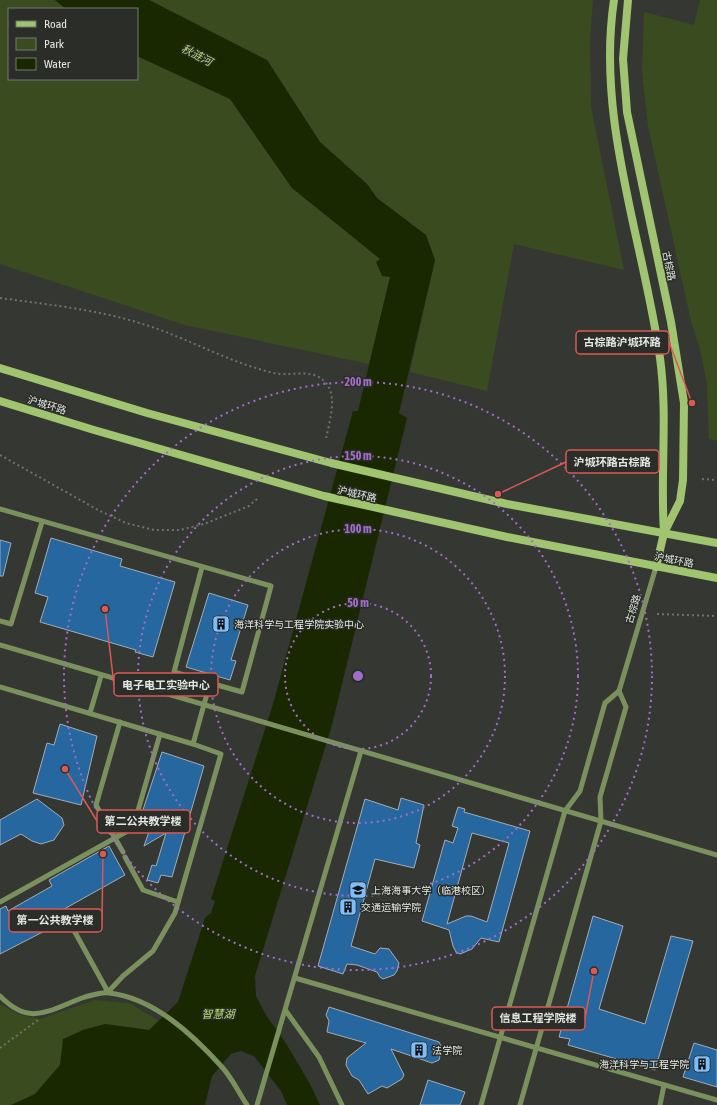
<svg xmlns="http://www.w3.org/2000/svg" width="717" height="1105" font-family="'Asap Condensed','Noto Sans SC',sans-serif">
  <style>
    .green { fill: #3a4b20 }
    .water { fill: #192800 }
    .building { fill: #2667a0; stroke: #a5abb2; fill-rule: evenodd }
    .lines { fill: none; stroke-linecap: round; stroke-linejoin: round }
    .path { stroke: #70726d; stroke-width: 2; stroke-dasharray: 2 3; stroke-linecap: butt }
    .lane { stroke: #7b915d; stroke-width: 5 }
    .secondary { stroke: #a1c470; stroke-width: 8 }
    .ring { fill: none; stroke: #a06dcb; stroke-width: 2; stroke-dasharray: 2 4 }
    .labels { text-anchor: middle; dominant-baseline: central; stroke-width: 3; stroke-linejoin: round; paint-order: stroke }
    .street-label { font-size: 10px; fill: #e4e6e2; stroke: #2b2e28 }
    .poi-label { font-size: 10px; fill: #e4e6e2; stroke: #2b2e28; text-anchor: start }
    .water-label { font-size: 11px; font-style: italic; fill: #b5df75; stroke: #2b2e28 }
    .centre { fill: #a06dcb; stroke: #2b2e28; stroke-width: 2 }
    .ring-label { font-size: 12px; text-anchor: middle; font-weight: bold; fill: #a06dcb; stroke: #2b2e28; stroke-width: 3; stroke-linejoin: round; paint-order: stroke }
    .leader { fill: none; stroke: #da5856; stroke-width: 1.5 }
    .callout-dot { fill: #da5856; stroke: #2b2e28; stroke-width: 1.5 }
    .callout { fill: #2b2e28; stroke: #da5856; stroke-width: 1.5 }
    .callout-label { font-size: 11px; text-anchor: middle; font-weight: bold; fill: #e4e6e2 }
  </style>
  <rect width="100%" height="100%" fill="#353832"/>
  <g class="green">
    <path d="M0,0H55L66,9H9V79H137V56L230,99L292,188L365,244L381,259L390,277L369,364L185,325L0,264Z"/>
    <path d="M149,0H593L590,41L591,107L624,270L514,244L487,391L410,372L435,260L426,235L377,198L367,184L320,142L267,60Z"/>
    <path d="M700,0H717V441L709,439L707,384L700,349L691,321L648,126L642,72L644,12L694,25Z"/>
    <path d="M95,1000L129,1003L159,1021L149,1030L105,1024L60,1065L35,1094L11,1105H0V1004L18,1014L40,1019Z"/>
  </g>
  <path class="water" d="M55,0H149L267,60L320,142L367,184L377,198L426,235L435,260L399,413L407,418L332,725L255,976L256,996L266,1015L287,1045L310,1084L320,1105H287L281,1091L254,1056L241,1051L231,1054L212,1076L205,1105H11L35,1094L60,1065L63,1039L83,1030L105,1024L149,1030L178,1002L205,918L211,913L215,901L211,899L273,704L353,411H358L390,277L382,276L376,262L380,259L292,188L230,99L137,56V9H66Z"/>
  <g class="building">
    <path d="M51,538L122,559L120,566L175,582L153,657L135,652L136,650L40,622L48,597L35,593Z"/>
    <path d="M0,540L11,543L3,576H0Z"/>
    <path d="M209,593L248,605L231,660L236,661L230,680L186,667Z"/>
    <path d="M60,724L97,736L81,805L33,793L47,743L54,745Z"/>
    <path d="M162,752L204,766L172,877L161,875L158,883L147,880L152,865L156,866L166,833L144,846L151,826L139,822Z"/>
    <path d="M401,798L424,805L416,843L420,845L414,868L375,859L351,946L375,954L380,948L389,949L399,963L397,971L394,975L383,979L380,977L377,972L357,965L347,964L343,974L318,966L365,799L398,810Z"/>
    <path d="M37,799L62,818L64,825L54,840L41,844L32,841L21,834L0,845V820Z"/>
    <path d="M458,807L465,809L464,812L530,831L499,942L481,938L472,949L460,954L456,952L453,946L449,930L422,921L445,840L453,843L458,828L452,826ZM472,833L509,843L487,922L471,916H466L447,924Z"/>
    <path d="M109,846L125,875L57,913L62,922L0,954V909L6,906L8,911L52,886L49,880Z"/>
    <path d="M593,916L623,926L599,1009L645,1024L671,936L693,941L655,1070L568,1045L570,1039L559,1037Z"/>
    <path d="M329,1007L439,1042L442,1048L439,1060L432,1063L391,1049L404,1075L402,1079L387,1088L382,1086L368,1094L359,1080L352,1076L346,1065L347,1058L366,1043L327,1032L329,1021L326,1015Z"/>
    <path d="M694,1043L717,1050V1087L683,1077Z"/>
    <path d="M428,1080L465,1092L460,1105H420Z"/>
  </g>
  <g class="lines">
    <g class="path">
      <path d="M0,298C51,305 103,310 152,327C193,341 231,363 274,373C291,377 313,367 326,383C338,397 329,422 326,439"/>
      <path d="M0,455L98,510L126,523L154,530H180L204,524L249,506L257,499"/>
      <path d="M702,479L717,480"/>
      <path d="M657,614L717,616"/>
      <path d="M0,1048L38,1020"/>
    </g>
    <g class="lane">
      <path d="M0,509L271,586L242,692L210,683L193,744L0,687"/>
      <path d="M202,567L174,672L210,683"/>
      <path d="M0,621L11,624L42,522"/>
      <path d="M0,645L717,855"/>
      <path d="M619,691L656,567"/>
      <path d="M90,713L101,676"/>
      <path d="M120,722L96,805L123,852"/>
      <path d="M125,857L143,890L178,902"/>
      <path d="M0,902L133,828L160,734"/>
      <path d="M66,916L108,992L123,976L153,951L175,913L221,754L193,744"/>
      <path d="M295,978L717,1100"/>
      <path d="M0,996C31,1028 50,1009 85,997C92,995 102,992 109,993C154,998 193,1035 222,1067C232,1078 239,1093 247,1105"/>
      <path d="M286,1011L319,1057L342,1105"/>
      <path d="M257,1105L361,751"/>
      <path d="M481,1105L565,811L580,791L605,703L619,691"/>
      <path d="M520,1105L601,821L600,797L626,707L619,691"/>
      <path d="M660,1105L664,1085"/>
    </g>
    <g class="secondary">
      <path d="M614,0C596,120 643,239 660,358C668,416 660,474 664,532"/>
      <path d="M628,0L623,59L627,112L671,322L684,403L683,480L680,501L664,533L656,567"/>
      <path d="M0,368L147,413L331,463L507,504L717,543"/>
      <path d="M0,401L94,430L324,496L507,537L717,578"/>
    </g>
  </g>
  <g class="ring">
    <circle cx="358" cy="676" r="73"/>
    <circle cx="358" cy="676" r="147"/>
    <circle cx="358" cy="676" r="220"/>
    <circle cx="358" cy="676" r="294"/>
  </g>
  <defs>
    <symbol id="building-square" viewBox="-11 -11 22 22"><rect x="-9" y="-9" width="18" height="18" rx="4" fill="#7fbdfa" stroke="#2b2e28"/><path d="M-4-6H4V6H1V3H-1V6H-4ZM-2.5-4.3h1.7v1.8h-1.7ZM.8-4.3h1.7v1.8H.8ZM-2.5-1h1.7V.8h-1.7ZM.8-1h1.7V.8H.8Z" fill="#111"/></symbol>
    <symbol id="university-square" viewBox="-11 -11 22 22"><rect x="-9" y="-9" width="18" height="18" rx="4" fill="#7fbdfa" stroke="#2b2e28"/><path d="M0-5L7-2L0 1L-7-2ZM-4 1L0 2.5L4 1V4Q0 6-4 4Z" fill="#111"/></symbol>
  </defs>
  <g fill-rule="evenodd">
    <use href="#building-square" x="211" y="614" width="20" height="20"/>
    <use href="#university-square" x="348" y="880" width="20" height="20"/>
    <use href="#building-square" x="338" y="897" width="20" height="20"/>
    <use href="#building-square" x="409" y="1040" width="20" height="20"/>
    <use href="#building-square" x="692" y="1054" width="20" height="20"/>
  </g>
  <g class="labels">
    <g class="street-label">
      <text transform="translate(669 266) rotate(78)">古棕路</text>
      <text transform="translate(47 405) rotate(17)">沪城环路</text>
      <text transform="translate(357 494) rotate(13)">沪城环路</text>
      <text transform="translate(674 560) rotate(11)">沪城环路</text>
      <text transform="translate(633 609) rotate(-73)">古棕路</text>
    </g>
    <g class="poi-label">
      <text x="234" y="624">海洋科学与工程学院实验中心</text>
      <text x="371" y="890">上海海事大学（临港校区）</text>
      <text x="361" y="907">交通运输学院</text>
      <text x="432" y="1050">法学院</text>
      <text x="689" y="1064" text-anchor="end">海洋科学与工程学院</text>
    </g>
    <g class="water-label">
      <text transform="translate(197 55) rotate(27)">秋涟河</text>
      <text x="218" y="1014">智慧湖</text>
    </g>
  </g>
  <circle cx="358" cy="676" r="6" class="centre"/>
  <g class="ring-label">
    <text x="358" y="386">200 m</text>
    <text x="358" y="460">150 m</text>
    <text x="358" y="533">100 m</text>
    <text x="358" y="607">50 m</text>
  </g>
  <path class="leader" d="M692 403L669 342M498 494L566 462M105 609L114 685M65 769L97 821M103 854L102 920M594 971L585 1018"/>
  <g class="callout-dot">
    <circle cx="692" cy="403" r="4"/>
    <circle cx="498" cy="494" r="4"/>
    <circle cx="105" cy="609" r="4"/>
    <circle cx="65" cy="769" r="4"/>
    <circle cx="103" cy="854" r="4"/>
    <circle cx="594" cy="971" r="4"/>
  </g>
  <g class="callout">
    <rect x="576" y="331" width="93" height="23" rx="4"/>
    <rect x="566" y="450" width="93" height="23" rx="4"/>
    <rect x="114" y="673" width="104" height="23" rx="4"/>
    <rect x="97" y="810" width="93" height="23" rx="4"/>
    <rect x="9" y="909" width="93" height="23" rx="4"/>
    <rect x="492" y="1007" width="93" height="23" rx="4"/>
  </g>
  <g class="callout-label">
    <text x="622" y="346">古棕路沪城环路</text>
    <text x="612" y="466">沪城环路古棕路</text>
    <text x="166" y="689">电子电工实验中心</text>
    <text x="143" y="825">第二公共教学楼</text>
    <text x="55" y="924">第一公共教学楼</text>
    <text x="538" y="1022">信息工程学院楼</text>
  </g>
  <rect x="8" y="8" width="130" height="72" fill="#2b2e28" stroke="#757872"/>
  <rect x="16" y="21" width="20" height="6" fill="#a1c470" stroke="#757872"/>
  <text x="44" y="28" font-size="12" fill="#e4e6e2">Road</text>
  <rect x="16" y="38" width="20" height="12" fill="#3a4b20" stroke="#757872"/>
  <text x="44" y="48" font-size="12" fill="#e4e6e2">Park</text>
  <rect x="16" y="58" width="20" height="12" fill="#192800" stroke="#757872"/>
  <text x="44" y="68" font-size="12" fill="#e4e6e2">Water</text>
</svg>
